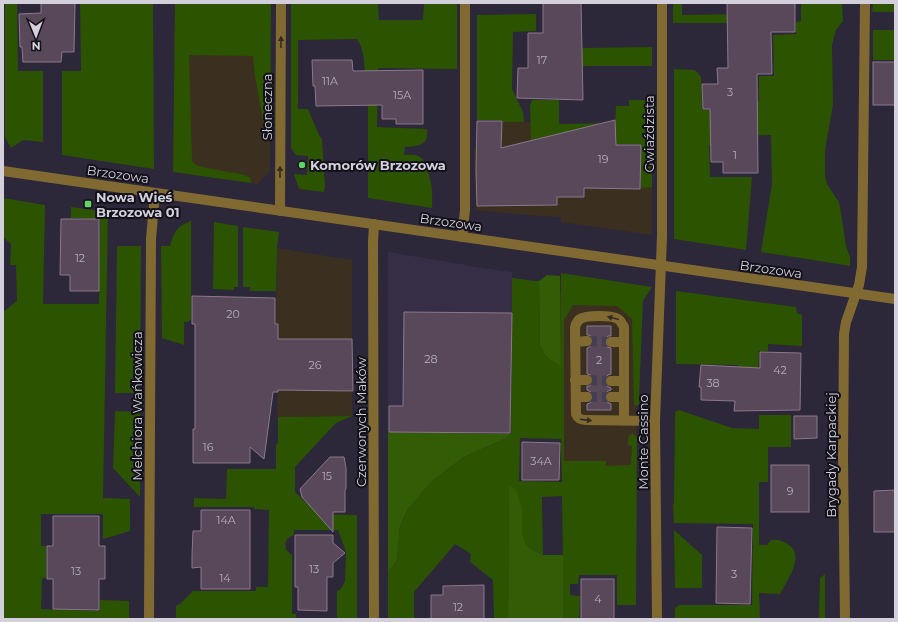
<svg xmlns="http://www.w3.org/2000/svg" width="898" height="622" font-family="Montserrat,sans-serif">
  <style>
    .commercial { fill: #3b3020 }
    .built { fill: #352e46 }
    .green { fill: #2c5300; fill-rule: evenodd }
    .forest { fill: #325c05 }
    .building { fill: #584859; stroke: #8a798c }
    .lines { fill: none; stroke-linecap: round; stroke-linejoin: round }
    .minor-tunnel { stroke: #454051; stroke-width: 10; stroke-dasharray: 10 5; stroke-linecap: butt }
    .minor { stroke: #816a32; stroke-width: 10 }
    .oneway { fill: #342c20 }
    .poi-dot { fill: #63d468; stroke: #131119; stroke-width: 1.5 }
    .labels { text-anchor: middle; dominant-baseline: central; stroke-width: 4; stroke-linejoin: round; paint-order: stroke }
    .number-label { font-size: 11px; fill: #b4aebb }
    .street-label { font-size: 13px; fill: #d3d0dc; stroke: #131119 }
    .poi-label { font-size: 13px; font-weight: bold; fill: #d3d0dc; stroke: #131119; text-anchor: start }
  </style>
  <rect width="100%" height="100%" fill="#2c2739"/>
  <g class="commercial">
    <path d="M183,55H271L270,171L258,184L182,173Z"/>
    <path d="M477,121L560,123V134H652V235L561,222V217H560L526,215L476,210L474,148H476Z"/>
    <path d="M277,248L352,260V416L277,417L278,390V324H276Z"/>
    <path d="M560,293L637,300L636,471H561Z"/>
  </g>
  <path class="built" d="M388,252L467,265L468,266L512,272L510,433L388,432Z"/>
  <g class="green">
    <path d="M5,3H17L18,71H43V142L23,140L11,148L5,137Z"/>
    <path d="M80,3H153L154,169L62,155V71H81Z"/>
    <path d="M175,3H271L270,138L267,134L264,126L255,76L253,56L189,55L192,160C194,165 198,166 202,167L245,175L250,178L251,183L173,172Z"/>
    <path d="M291,3H378L379,20H423L424,3H457V69L378,68L377,127L427,129C429,146 418,146 405,147L404,155C409,155 416,154 420,157C424,159 425,164 426,167C432,180 433,194 432,208L368,198V86C367,82 366,78 365,73C364,62 364,49 357,39L298,40V109H308L319,135L322,139L325,186L324,192L299,189L294,174L307,175L308,156L296,155L291,148Z"/>
    <path d="M673,3H682V15L748,14L749,23H673Z"/>
    <path d="M801,3H842L843,21L836,30L832,45L833,105L825,150V176L827,184L839,202L841,213L844,233L846,246L850,257V266L807,259L761,252L772,184L771,135L721,136V145H709L710,177H752L746,250L674,239V69L694,70L697,72L701,77L702,110H729V102L759,101V76H774L773,35L796,34V22L801,21Z"/>
    <path d="M873,3H895V12H872Z"/>
    <path d="M536,14V31L513,32L512,89L523,112L524,122H503L501,120H477V15Z"/>
    <rect x="873" y="30" width="22" height="30"/>
    <path d="M652,47V66H560V49H582L583,48Z"/>
    <path d="M532,100H559V123L560,124L615,123L616,106H629V100H652V187L641,188V144H561V134L560,133L531,140L530,106Z"/>
    <path d="M3,198L45,205L43,304H99L100,219L71,218V207L108,212L103,498L130,499V531L103,539V514H41V546H46V578H42L41,609L100,611V600L129,601V619H3V312L17,301L16,265H10L11,244L3,237Z"/>
    <path d="M191,221V320L187,322H184V345L162,338L161,246H170C174,232 177,226 191,221Z"/>
    <path d="M214,222L238,226V287H234V290L213,289Z"/>
    <path d="M243,227L279,232L277,248L276,291H250V287H243Z"/>
    <path d="M117,246H141L140,391L137,393H115Z"/>
    <path d="M561,273L652,287L643,301L639,398V405L636,406L634,405L632,319L617,306L573,305L564,320V461H606V466L631,465L632,446L628,445C628,441 627,435 633,434L637,436L636,605H617V575H579L578,584H570V595L580,596L579,619H563V566L562,496L542,497L543,555L529,548L525,542L522,533V507L509,485L508,619H494L493,580L470,562L471,554L455,544L414,592V619H388V571L394,565L397,559L400,526L408,509L432,481L464,457L509,437V434H511L512,278L535,281H539L540,345L545,355L552,361L561,365ZM520,438L561,439L562,482L519,481Z"/>
    <path d="M676,291L796,307L797,313L802,315V346L768,344V351H759L757,403L737,402L738,365L676,364Z"/>
    <path d="M679,410L732,428L759,429V415H791V447H768V482H759V545H767L771,540C778,539 783,541 789,545C805,556 787,581 780,594L759,593L760,619H675V608L679,605H752L753,524L674,523L673,504L674,503L675,412Z"/>
    <path d="M115,411L136,412L140,414V497L113,468Z"/>
    <path d="M352,416L336,423L295,467V492L318,514L357,515V619H337V591L341,589L345,581L346,552L338,530H294V535C285,539 285,541 286,550L292,555V614H296V619H176V606L180,604L193,591H256V587H268L269,510L254,509V507H194V498L226,499L227,469H276V445L278,443V417Z"/>
    <path d="M674,530L702,555V588H675Z"/>
    <path d="M825,574V619H819L820,578Z"/>
  </g>
  <g class="forest">
    <path d="M547,275L560,276L561,366L552,361L545,355L540,345L539,281Z"/>
    <path d="M388,432L509,434V437L464,457L432,481L408,509L400,526L397,559L394,565L388,571Z"/>
    <path d="M509,485L516,490L522,507V533L525,542L529,548L543,555H563V619H508Z"/>
  </g>
  <g class="building">
    <path d="M41,3H75L74,52H62L61,62H23L22,47H20L19,14L41,13Z"/>
    <path d="M543,3H581L583,100L517,98L518,68H528V33H543Z"/>
    <path d="M727,3H795V32H771L772,74H757L758,173H723V162H711L710,109H703L702,84H718L717,68H728Z"/>
    <path d="M312,60H352L353,71L423,70V124H396V119H382V105L316,106L315,86H313Z"/>
    <rect x="873" y="62" width="22" height="43"/>
    <path d="M615,120L616,145H641L640,189L584,188V197H557V205L477,206L476,170L477,121H502L501,148Z"/>
    <path d="M61,219H99V291H70V275H60Z"/>
    <path d="M192,296L275,298V324H278V339H352L353,391L278,390V392H273L264,459L250,447V463H193V429H195V324H192Z"/>
    <path d="M404,312L512,313L510,433L389,432V406H403Z"/>
    <path d="M587,326H611V336H608L606,338L605,342L607,347L611,348V374L608,375L606,377L605,381L607,386L611,388V390L608,391L606,393L605,397L607,402L611,404V410H587V404L590,403L592,401L593,397L591,392L587,390V386H590L592,384L593,380L591,375L587,374V348L591,346L593,341L592,337L589,335H587Z"/>
    <path d="M760,352L801,353L800,410L734,411L735,401L701,400V387H699L701,365L760,368Z"/>
    <path d="M794,416H817V438L794,439Z"/>
    <path d="M522,442L560,443L559,480H522Z"/>
    <path d="M330,457H344L346,468V488L345,490V512H333V532L302,497L300,489Z"/>
    <rect x="771" y="465" width="38" height="47"/>
    <path d="M895,490V532H874V491Z"/>
    <path d="M201,510H250V589H201V567L192,568V555L193,531H201Z"/>
    <path d="M53,516H99V546H105V579H99V610L53,609V579H47V546H53Z"/>
    <path d="M717,527L752,528L750,604L716,603Z"/>
    <path d="M295,535H333V543L345,553L333,563V577H327V611L298,610V587H295Z"/>
    <rect x="581" y="579" width="33" height="40"/>
    <path d="M484,585V619H431V595H443V586Z"/>
  </g>
  <g class="lines">
    <g class="minor-tunnel">
      <path d="M587,341L611,342"/>
      <path d="M587,380L611,381"/>
      <path d="M587,397H611"/>
    </g>
    <g class="minor">
      <path d="M3,171L895,299"/>
      <path d="M280,211L281,3"/>
      <path d="M374,224L373,242L374,619"/>
      <path d="M462,237L465,210V3"/>
      <path d="M575,342L587,341"/>
      <path d="M611,342H624"/>
      <path d="M575,380H587"/>
      <path d="M611,381H624"/>
      <path d="M576,397H587"/>
      <path d="M611,397H624"/>
      <path d="M624,421V327C622,324 621,321 618,319C612,315 586,315 580,319C577,321 576,324 575,327L576,414C578,419 581,420 586,420L655,421"/>
      <path d="M149,619L151,239L155,193"/>
      <path d="M657,619L655,421L662,236V3"/>
      <path d="M845,619L843,458L844,334L846,322L859,285L862,267L865,3"/>
    </g>
  </g>
  <defs><path id="oneway-solid" d="M-6-.8H1V-3.2L6.5 0L1 3.2V.8H-6Z"/></defs>
  <g class="oneway">
    <use href="#oneway-solid" transform="translate(281 42) rotate(-90)"/>
    <use href="#oneway-solid" transform="translate(280 172) rotate(-90)"/>
    <use href="#oneway-solid" transform="translate(613 318) rotate(-166)"/>
    <use href="#oneway-solid" transform="translate(586 420) rotate(7)"/>
  </g>
  <g class="poi-dot">
    <circle cx="302" cy="165" r="4"/>
    <rect x="84" y="200" width="8" height="8" rx="2"/>
  </g>
  <g class="labels">
    <g class="number-label">
      <text x="542" y="60">17</text>
      <text x="330" y="81">11A</text>
      <text x="730" y="92">3</text>
      <text x="402" y="95">15A</text>
      <text x="735" y="155">1</text>
      <text x="603" y="159">19</text>
      <text x="80" y="258">12</text>
      <text x="233" y="314">20</text>
      <text x="431" y="359">28</text>
      <text x="599" y="360">2</text>
      <text x="315" y="365">26</text>
      <text x="780" y="370">42</text>
      <text x="713" y="383">38</text>
      <text x="208" y="447">16</text>
      <text x="541" y="461">34A</text>
      <text x="327" y="476">15</text>
      <text x="790" y="491">9</text>
      <text x="226" y="520">14A</text>
      <text x="314" y="569">13</text>
      <text x="76" y="571">13</text>
      <text x="734" y="574">3</text>
      <text x="225" y="578">14</text>
      <text x="598" y="599">4</text>
      <text x="458" y="607">12</text>
    </g>
    <g class="street-label">
      <text transform="translate(267 107) rotate(-90)">Słoneczna</text>
      <text transform="translate(649 134) rotate(-90)">Gwiaździsta</text>
      <text transform="translate(118 174) rotate(8)">Brzozowa</text>
      <text transform="translate(451 222) rotate(8)">Brzozowa</text>
      <text transform="translate(771 269) rotate(8)">Brzozowa</text>
      <text transform="translate(137 406) rotate(-90)">Melchiora Wańkowicza</text>
      <text transform="translate(361 422) rotate(-90)">Czerwonych Maków</text>
      <text transform="translate(643 442) rotate(-90)">Monte Cassino</text>
      <text transform="translate(831 455) rotate(-90)">Brygady Karpackiej</text>
    </g>
    <g class="poi-label">
      <text x="310" y="165">Komorów Brzozowa</text>
      <text x="96" y="197">Nowa Wieś<tspan x="96" dy="15">Brzozowa 01</tspan></text>
    </g>
  </g>
  <rect width="898" height="622" fill="none" stroke="#d3d0dc" stroke-width="8"/>
  <g transform="translate(36 36) rotate(179)" stroke="#131119" stroke-width="3" paint-order="stroke">
  <path d="M0-3L7 15L0 10L-7 15Z" fill="#d3d0dc"/>
  <text y="-6" font-size="11" font-weight="bold" text-anchor="middle" fill="#d3d0dc">N</text>
  </g>
</svg>
